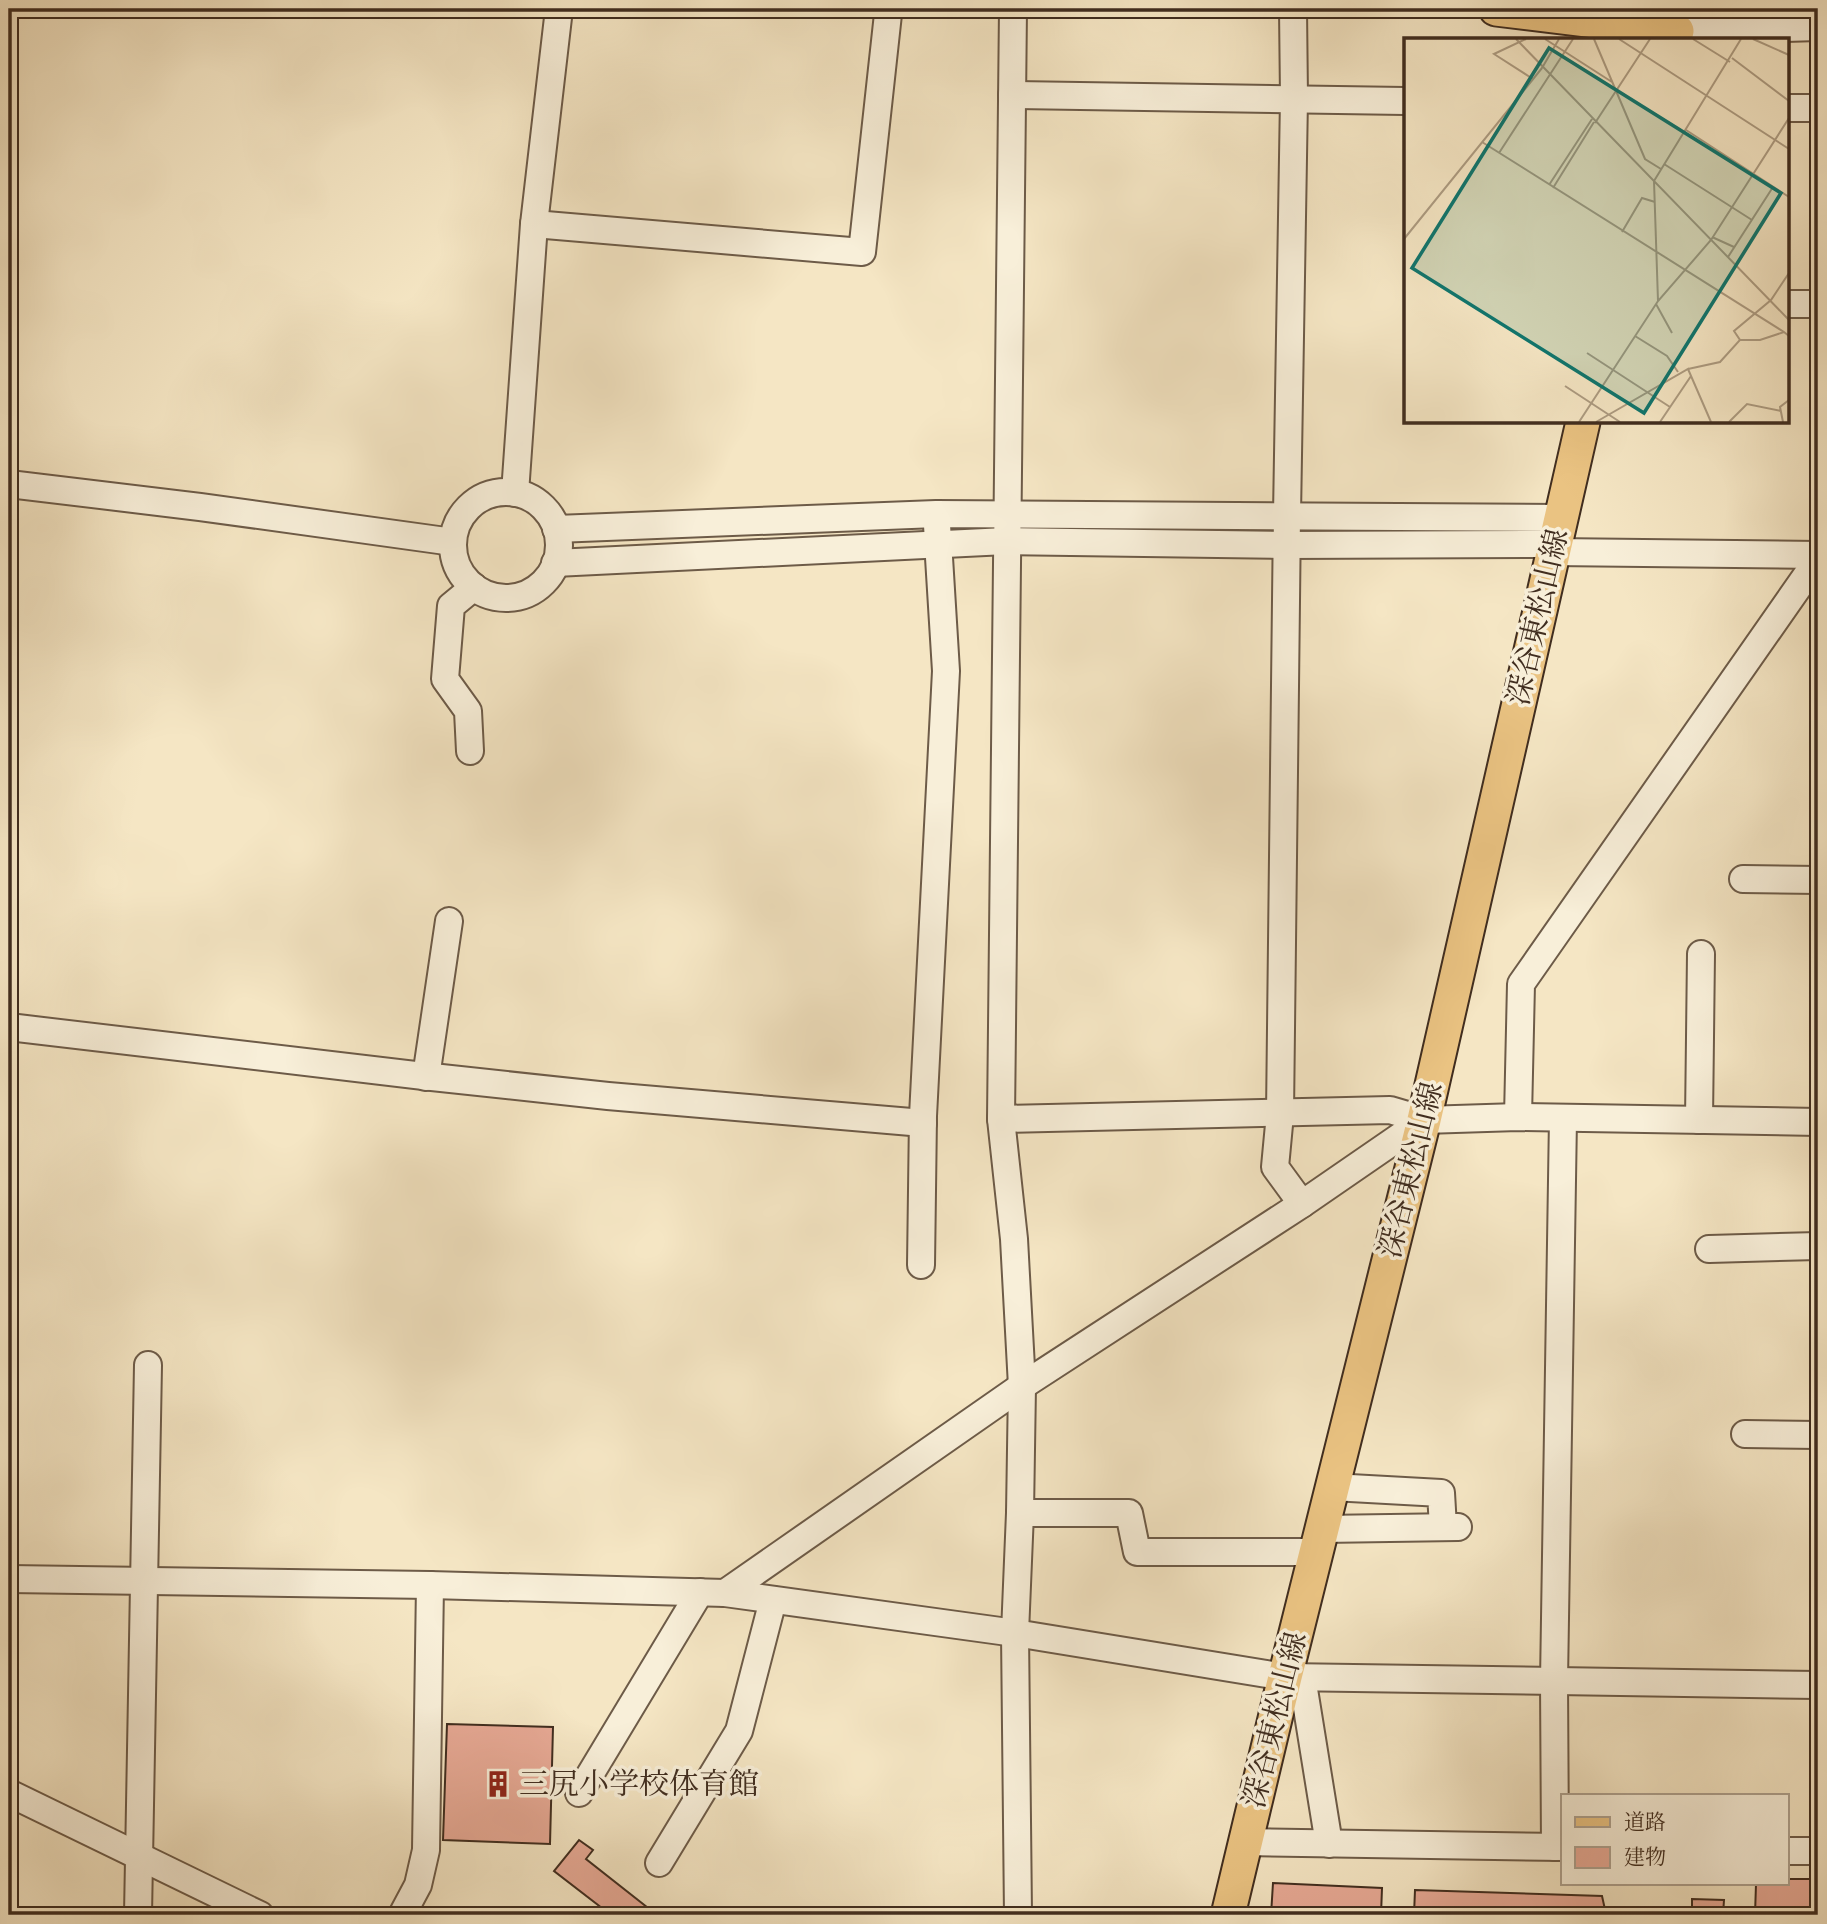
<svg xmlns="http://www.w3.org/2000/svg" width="1827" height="1924" font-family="Cardo,'Noto Serif JP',serif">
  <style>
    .building { fill: #e7a995; stroke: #402d1f; stroke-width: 2 }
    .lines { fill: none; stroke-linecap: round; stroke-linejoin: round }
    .minor-casing { stroke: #6d5b48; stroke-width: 30 }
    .major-casing { stroke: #402d1f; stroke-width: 37 }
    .minor { stroke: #f8efd9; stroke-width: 26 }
    .major { stroke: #eac382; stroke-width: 33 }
    .labels { text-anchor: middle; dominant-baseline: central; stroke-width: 7; stroke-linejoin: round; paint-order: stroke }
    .street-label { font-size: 30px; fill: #402d1f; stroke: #f8efd9 }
    .poi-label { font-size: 30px; fill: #402d1f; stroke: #f8efd9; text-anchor: start }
    .inset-road { fill: none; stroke: #ad9c82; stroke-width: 2 }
    .view { fill: #0f766e; fill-opacity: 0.15; stroke: #0f766e; stroke-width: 3.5 }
    .inset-edge { fill: none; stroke: #402d1f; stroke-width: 3.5 }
  </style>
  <rect width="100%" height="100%" fill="#f5e6c4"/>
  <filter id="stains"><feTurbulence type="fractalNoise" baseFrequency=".00286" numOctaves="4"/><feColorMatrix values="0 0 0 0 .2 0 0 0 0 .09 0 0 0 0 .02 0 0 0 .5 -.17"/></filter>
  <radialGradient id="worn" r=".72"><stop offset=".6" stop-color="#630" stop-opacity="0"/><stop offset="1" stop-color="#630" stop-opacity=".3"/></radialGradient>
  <g class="building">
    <path d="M447,1724L553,1727L550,1844L443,1840Z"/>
    <path d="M579,1840L593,1850L586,1859L657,1915H611L554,1871Z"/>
    <path d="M1787,1879H1812L1811,1915H1755L1756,1884H1787Z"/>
    <path d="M1273,1883L1382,1888L1381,1915H1271Z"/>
    <path d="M1415,1890L1602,1896L1606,1914L1651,1915H1414Z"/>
    <path d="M1692,1899L1724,1900L1723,1915H1692Z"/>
  </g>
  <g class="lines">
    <defs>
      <g id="minor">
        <path d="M1013,9L1001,1119L1014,1239L1022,1386L1020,1513L1015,1633L1018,1915"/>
        <path d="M1293,9L1294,98L1287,515L1280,1114L1275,1167L1302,1204"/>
        <path d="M1677,31L1818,27"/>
        <path d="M1012,95L1405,101"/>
        <path d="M1787,108H1818"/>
        <path d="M534,224L862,252L888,14"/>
        <path d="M1787,304H1818"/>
        <path d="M9,484L200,507L453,542"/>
        <circle cx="506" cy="545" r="53"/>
        <path d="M515,493L534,224L559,9"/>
        <path d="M556,529L936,514L1560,518"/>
        <path d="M1553,552L1818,555"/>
        <path d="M555,563L1006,541L1286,545L1555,544"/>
        <path d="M470,751L468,711L445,679L451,606L474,587"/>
        <path d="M1743,879L1818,880"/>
        <path d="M9,1027L432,1077L608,1096L923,1123"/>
        <path d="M426,1077L449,921"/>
        <path d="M1518,1117L1521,984L1818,559"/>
        <path d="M1001,1119L1390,1110L1424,1120"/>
        <path d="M1699,1120L1701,954"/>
        <path d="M1709,1249L1818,1246"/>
        <path d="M921,1265L923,1116L946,671L937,525"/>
        <path d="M1745,1434L1818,1435"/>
        <path d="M1332,1487L1441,1493L1443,1527"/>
        <path d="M1020,1513H1129L1137,1552H1316"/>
        <path d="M1322,1529L1458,1527"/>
        <path d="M9,1579L430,1585L725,1593L1015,1633L1285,1677L1818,1685"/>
        <path d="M725,1593L1022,1386L1302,1204L1424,1120L1518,1117L1818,1122"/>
        <path d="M1302,1677L1329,1844"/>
        <path d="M9,1793L260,1915"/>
        <path d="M579,1793L700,1592"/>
        <path d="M1246,1842L1563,1847"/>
        <path d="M1555,1847L1554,1681L1563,1118"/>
        <path d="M1787,1851H1818"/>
        <path d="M659,1863L739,1731L773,1600"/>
        <path d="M138,1915L148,1365"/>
        <path d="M402,1915L418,1885L426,1850L430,1585"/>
      </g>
      <g id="major">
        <path d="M1496,9L1677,31"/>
        <path d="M1228,1915L1285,1677L1424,1120L1583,422"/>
      </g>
    </defs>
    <use href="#minor" class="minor-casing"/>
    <use href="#major" class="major-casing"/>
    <use href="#minor" class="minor"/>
    <use href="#major" class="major"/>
  </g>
  <defs>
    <symbol id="building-bare" viewBox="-9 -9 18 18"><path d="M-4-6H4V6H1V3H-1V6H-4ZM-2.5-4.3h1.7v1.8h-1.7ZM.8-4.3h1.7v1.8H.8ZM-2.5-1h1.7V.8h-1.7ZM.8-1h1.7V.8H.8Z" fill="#8f2418" stroke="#f8efd9" stroke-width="2.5" paint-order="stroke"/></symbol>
  </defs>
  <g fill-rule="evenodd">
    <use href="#building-bare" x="479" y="1765" width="38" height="38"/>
  </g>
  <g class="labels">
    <g class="street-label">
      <text transform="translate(1538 617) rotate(-77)">深谷東松山線</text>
      <text transform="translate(1411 1170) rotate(-76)">深谷東松山線</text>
      <text transform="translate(1275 1720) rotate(-76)">深谷東松山線</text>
    </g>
    <g class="poi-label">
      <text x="519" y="1784">三尻小学校体育館</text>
    </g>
  </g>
  <g transform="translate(1404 38)">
    <rect width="385" height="385" fill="#f5e6c4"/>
    <path class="inset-road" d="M112,1L385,282M122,1L90,16L129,41M141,1L208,44M190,1L241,121L257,131M215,1L385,111M289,1L326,24M349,1L385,17M328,20L385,63M138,30L155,1M191,85L246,1M282,92L385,159M78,104L380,294M95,115L169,1M260,126L348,182M145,147L188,81M149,150L190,84M218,194L238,160L251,164M308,199L330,209M0,201L138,30M324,219L369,149M254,263L250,143L337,1M252,266L268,295M231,298L263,318L274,334M336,302H356L380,294L385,298M183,315L266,369M284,331L316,324L336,302L330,293L367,262L385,235M161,348L216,384M175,384L254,263L307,202L385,80M192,384L284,331L307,384M256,384L287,338M325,384L343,366L377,373M379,384L376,369L385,362"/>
    <path class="view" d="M145,10L377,155L240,375L8,230Z"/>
    <rect width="385" height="385" class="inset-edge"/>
  </g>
  <rect width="1827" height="1924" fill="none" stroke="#f5e6c4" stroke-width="35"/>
  <rect x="10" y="10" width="1806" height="1903" fill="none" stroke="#402d1f" stroke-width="3.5"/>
  <rect x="18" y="18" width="1792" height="1889" fill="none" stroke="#402d1f" stroke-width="2"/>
  <rect x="1561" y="1794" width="228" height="91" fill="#f8efd9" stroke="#aea18f" stroke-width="2"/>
  <rect x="1575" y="1817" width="35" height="10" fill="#eac382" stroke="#aea18f" stroke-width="2"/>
  <text x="1624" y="1829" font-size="21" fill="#402d1f">道路</text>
  <rect x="1575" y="1847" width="35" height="21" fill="#e7a995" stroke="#aea18f" stroke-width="2"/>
  <text x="1624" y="1864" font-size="21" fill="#402d1f">建物</text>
  <rect width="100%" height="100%" filter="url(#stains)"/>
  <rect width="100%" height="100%" fill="url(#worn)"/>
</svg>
